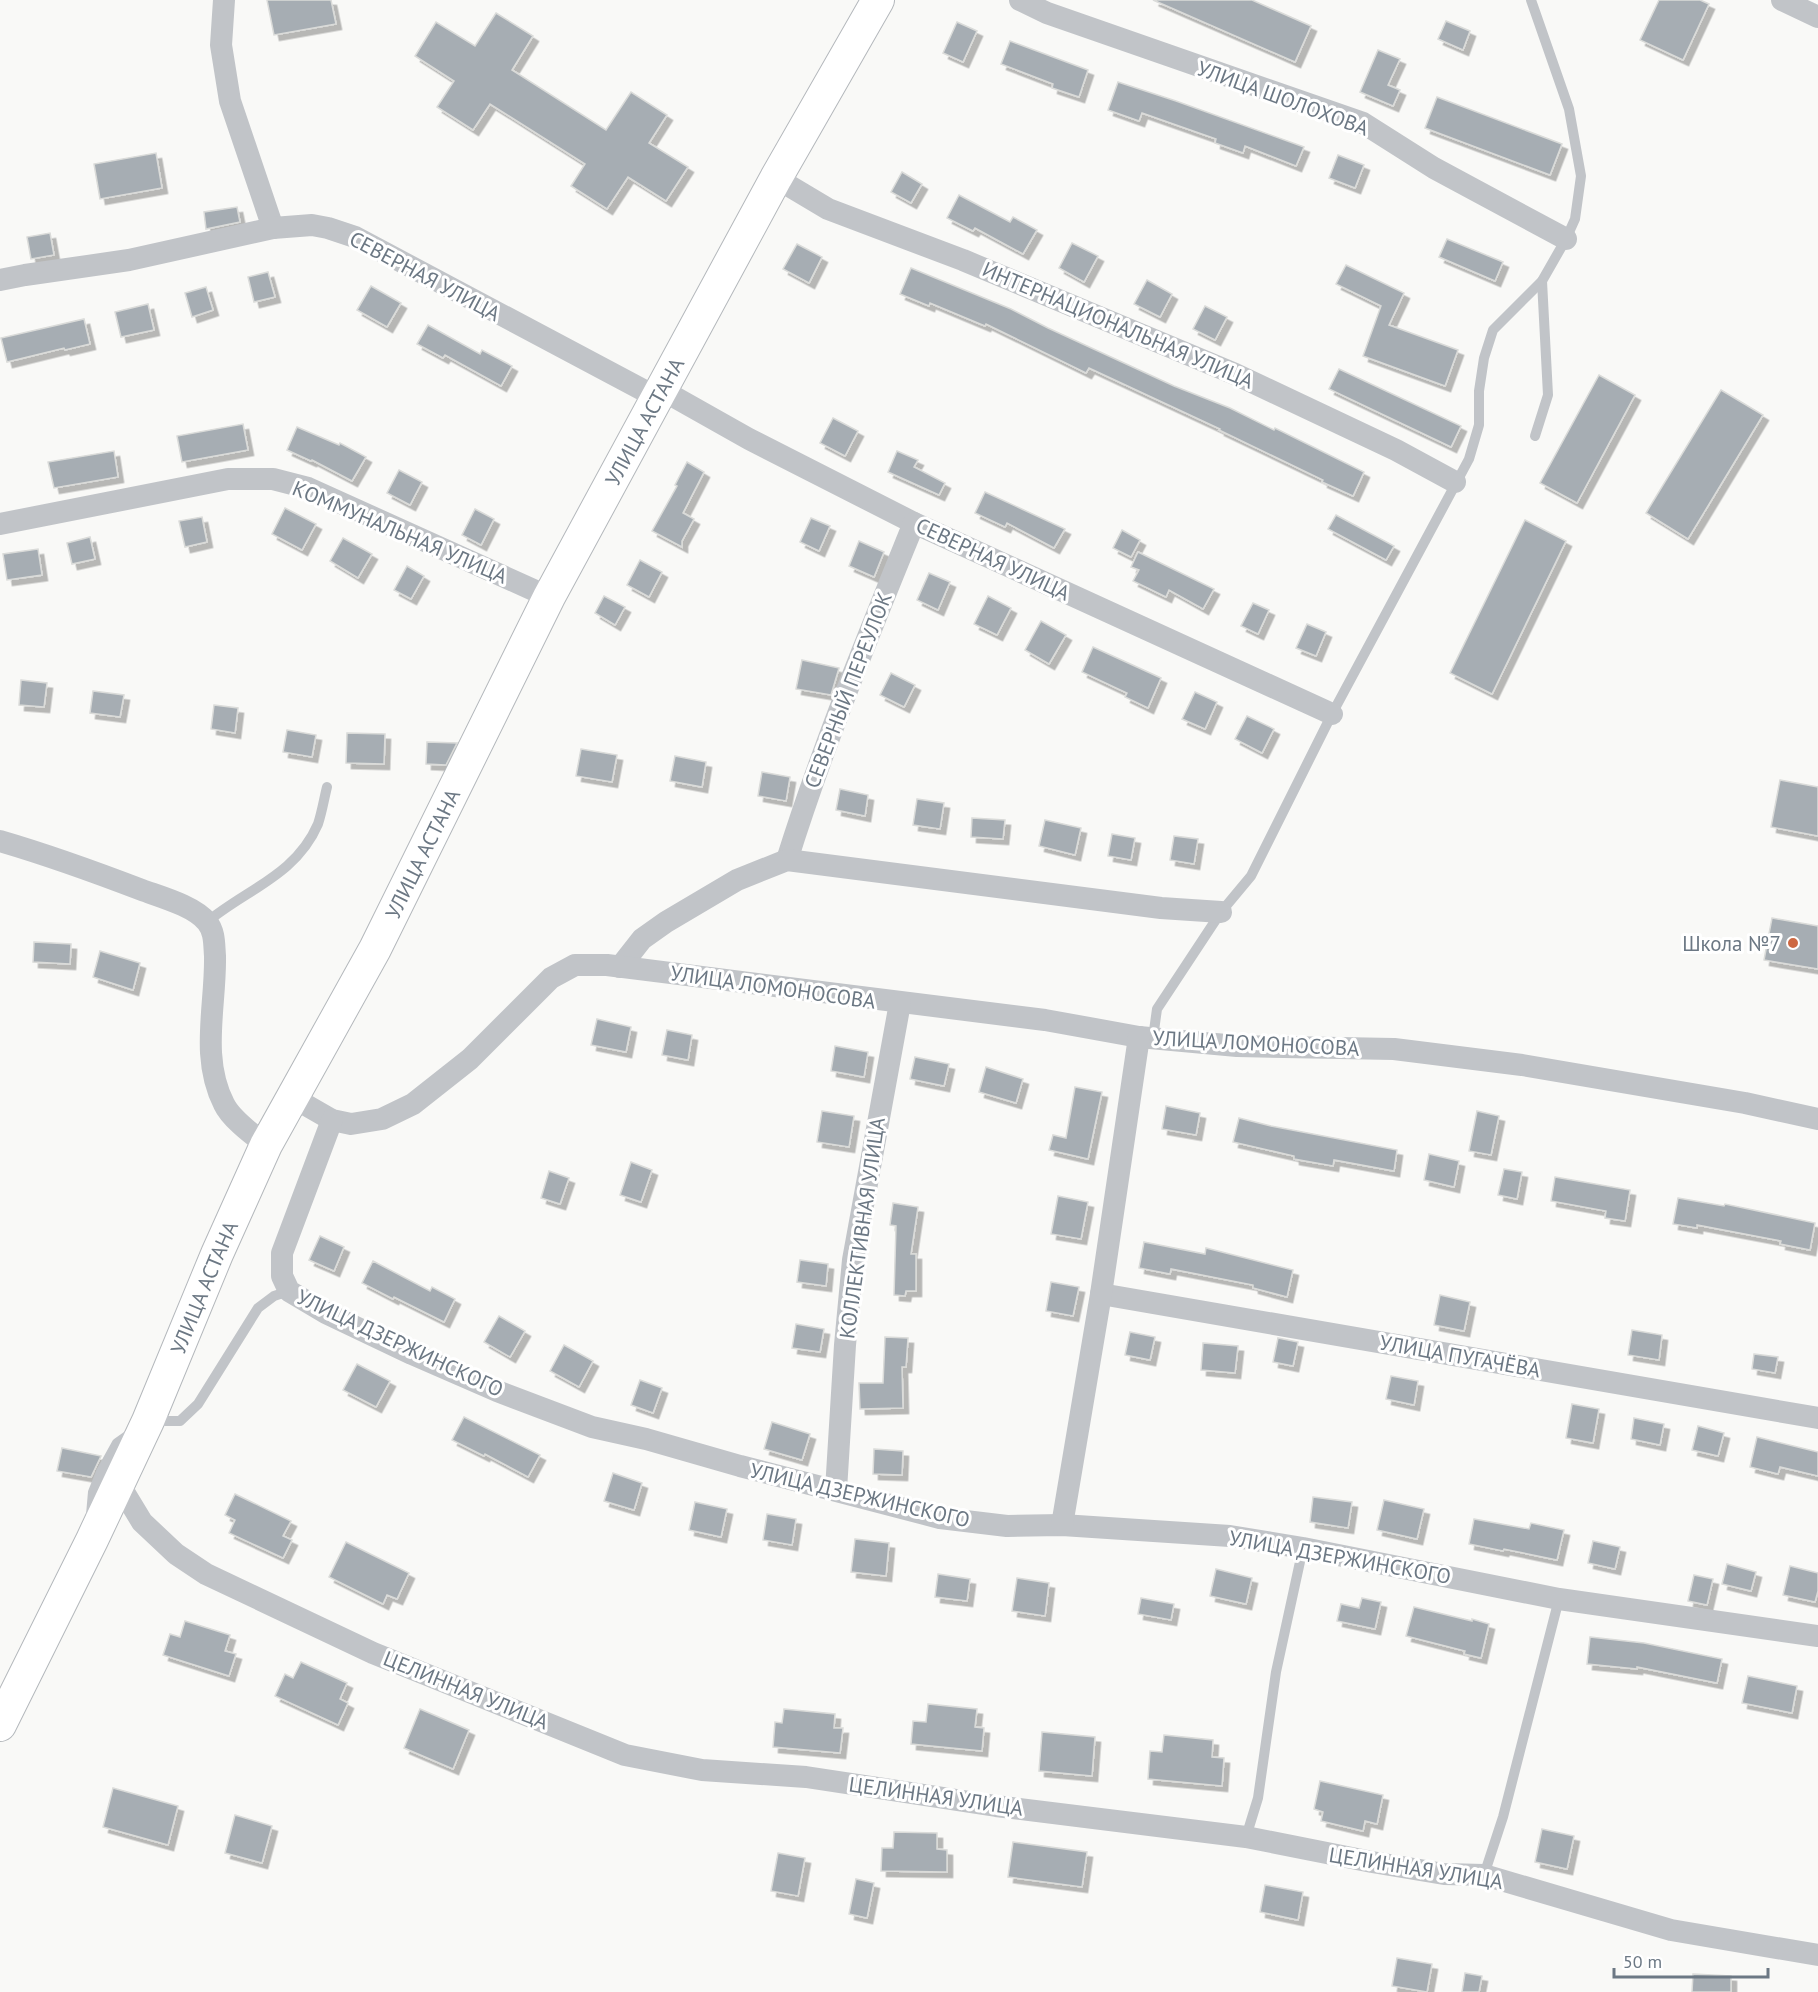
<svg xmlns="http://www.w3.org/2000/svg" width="1818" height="1992" font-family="'PT Sans',sans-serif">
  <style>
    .building { fill: #a6adb3; stroke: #dadbd9; stroke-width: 1.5; filter: url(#shadow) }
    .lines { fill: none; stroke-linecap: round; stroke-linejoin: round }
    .secondary-casing { stroke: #b4b8bc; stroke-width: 34 }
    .lane { stroke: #c1c4c8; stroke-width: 10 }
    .street { stroke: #c1c4c8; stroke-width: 22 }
    .secondary { stroke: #fff; stroke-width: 32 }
    .poi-dot { fill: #cd6842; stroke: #fff; stroke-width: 2 }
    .labels { text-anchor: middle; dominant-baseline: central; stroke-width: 6; stroke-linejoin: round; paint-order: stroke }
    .street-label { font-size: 21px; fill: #6c7884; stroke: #fff }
    .poi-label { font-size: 21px; fill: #6c7884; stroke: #fff; text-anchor: end }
  </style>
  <defs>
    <filter id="shadow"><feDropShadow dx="5.5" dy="5.5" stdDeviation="0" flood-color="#0004"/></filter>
  </defs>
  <rect width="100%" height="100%" fill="#f9f9f7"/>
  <g class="building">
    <path d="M267,0H331L336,24L274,35Z"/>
    <path d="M1153,0H1252L1311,26L1295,62Z"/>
    <path d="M1659,0H1700L1709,4L1683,60L1640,40Z"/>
    <path d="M496,13L533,36L512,70L606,130L631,92L667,115L649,143L688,167L666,201L628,177L607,209L571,186L585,164L490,104L473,130L437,107L454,81L415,56L436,22L475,46Z"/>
    <path d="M1446,21L1470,31L1463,50L1438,39Z"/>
    <path d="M957,22L977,31L963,62L943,53Z"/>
    <path d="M1010,41L1088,70L1079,97L1052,88L1053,84L1001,64Z"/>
    <path d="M1378,50L1400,59L1388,85L1400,90L1393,106L1360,92Z"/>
    <path d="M1118,82L1176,101L1304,147L1296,166L1245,146L1243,153L1215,143L1216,139L1142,113L1139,121L1108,110Z"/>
    <path d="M1437,97L1562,144L1550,175L1425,128Z"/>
    <path d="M156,153L162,188L100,199L94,164Z"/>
    <path d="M1338,155L1364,165L1355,188L1329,178Z"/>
    <path d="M902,172L922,184L911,203L891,192Z"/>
    <path d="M959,195L1010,222L1013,217L1037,230L1023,254L975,228L973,231L947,218Z"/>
    <path d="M237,207L240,222L206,229L204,212Z"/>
    <path d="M50,233L54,255L31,259L27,237Z"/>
    <path d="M1447,239L1503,262L1495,281L1439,257Z"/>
    <path d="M1072,243L1098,256L1084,282L1059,268Z"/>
    <path d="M797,244L822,257L809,283L783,269Z"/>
    <path d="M1346,265L1404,293L1389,325L1458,350L1445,386L1363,356L1381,306L1336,284Z"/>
    <path d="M911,268L1011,309L1048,328L1174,386L1230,408L1274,430L1275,428L1364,472L1353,496L1322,482L1323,480L1219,430L1220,429L1089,368L1086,373L986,324L985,326L930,303L929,306L900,294Z"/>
    <path d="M268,272L275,297L254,302L248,277Z"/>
    <path d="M1147,280L1172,294L1160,317L1134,304Z"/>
    <path d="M371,286L401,303L387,327L357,310Z"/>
    <path d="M206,287L213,310L192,317L185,293Z"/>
    <path d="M148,304L154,330L121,337L115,312Z"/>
    <path d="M1205,306L1227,317L1215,340L1193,329Z"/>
    <path d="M84,319L90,344L65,350L64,348L7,362L1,338Z"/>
    <path d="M428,325L480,354L482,350L512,366L501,386L445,355L443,358L417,344Z"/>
    <path d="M1339,369L1461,426L1451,447L1329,389Z"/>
    <path d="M1599,375L1635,395L1577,503L1540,483Z"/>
    <path d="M1721,390L1763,415L1688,539L1646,513Z"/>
    <path d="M833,418L858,431L845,456L820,443Z"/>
    <path d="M243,424L248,450L182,462L177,436Z"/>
    <path d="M297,427L339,445L340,443L366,457L352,481L312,460L311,461L287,450Z"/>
    <path d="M114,451L118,477L54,488L48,462Z"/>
    <path d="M897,451L918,460L914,467L945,483L939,495L888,472Z"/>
    <path d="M687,462L704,472L683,513L694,519L682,541V547L652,531L677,486L675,485Z"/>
    <path d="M399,470L422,482L410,505L387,493Z"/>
    <path d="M985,492L1065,529L1054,548L1007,523L1005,527L975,513Z"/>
    <path d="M285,508L316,524L302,550L272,534Z"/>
    <path d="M475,509L494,519L481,545L462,535Z"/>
    <path d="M1336,515L1394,546L1386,560L1328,529Z"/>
    <path d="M202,517L207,542L185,547L179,521Z"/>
    <path d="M811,518L830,526L819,551L800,542Z"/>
    <path d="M1525,520L1566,541L1492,694L1450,673Z"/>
    <path d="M1122,530L1140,540L1131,557L1113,548Z"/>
    <path d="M90,537L95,559L72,564L67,543Z"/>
    <path d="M343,538L372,554L358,578L330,561Z"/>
    <path d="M859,541L884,552L874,577L849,566Z"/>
    <path d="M38,549L42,575L7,580L3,554Z"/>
    <path d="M1138,552L1214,589L1203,609L1169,590L1166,597L1133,581L1139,570L1131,567Z"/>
    <path d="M640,560L662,572L649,597L627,585Z"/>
    <path d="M407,566L424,576L411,599L394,590Z"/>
    <path d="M929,573L950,582L938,610L917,600Z"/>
    <path d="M604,596L625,607L615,625L595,613Z"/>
    <path d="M988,596L1011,608L997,635L974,624Z"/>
    <path d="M1253,603L1269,610L1258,634L1241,626Z"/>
    <path d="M1041,621L1066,635L1049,664L1025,650Z"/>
    <path d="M1307,624L1326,632L1316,656L1296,648Z"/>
    <path d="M1093,647L1161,678L1148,708L1125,697L1127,693L1082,672Z"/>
    <path d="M802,660L839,668L831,695L796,689Z"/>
    <path d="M891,673L915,685L904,707L880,695Z"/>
    <path d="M21,680L47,683L44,707L19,705Z"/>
    <path d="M93,691L124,695L120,717L90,713Z"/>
    <path d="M1195,692L1217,702L1205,729L1182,719Z"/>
    <path d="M214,705L238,708L235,733L211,729Z"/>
    <path d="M1247,716L1274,729L1262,753L1235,739Z"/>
    <path d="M287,730L316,735L312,757L283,752Z"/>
    <path d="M347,733L385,734L384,764L346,763Z"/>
    <path d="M427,742L457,743L446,765L426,764Z"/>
    <path d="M581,749L617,755L612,782L576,776Z"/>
    <path d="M675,756L706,762L702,787L670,781Z"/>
    <path d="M762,772L790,777L786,801L758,796Z"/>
    <path d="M1780,780L1818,787V836L1771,827Z"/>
    <path d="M840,789L868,795L865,816L836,810Z"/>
    <path d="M917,799L944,803L940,829L913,825Z"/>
    <path d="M972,818L1005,820L1003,839L971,837Z"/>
    <path d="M1045,820L1081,828L1075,855L1039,846Z"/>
    <path d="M1112,834L1135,838L1131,860L1108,856Z"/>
    <path d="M1174,836L1198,839L1194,864L1170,860Z"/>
    <path d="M1772,918L1818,926V969L1764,960Z"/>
    <path d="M34,942L71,944L70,964L33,962Z"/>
    <path d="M100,951L140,963L133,990L93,977Z"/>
    <path d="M597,1019L631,1027L626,1052L591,1045Z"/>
    <path d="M667,1030L692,1035L688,1060L662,1055Z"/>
    <path d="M835,1046L868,1052L864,1077L831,1071Z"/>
    <path d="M915,1057L949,1064L944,1086L910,1079Z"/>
    <path d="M986,1067L1023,1079L1016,1103L979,1092Z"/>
    <path d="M1075,1087L1102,1092L1088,1159L1049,1150L1053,1135L1066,1138Z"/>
    <path d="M1166,1106L1200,1113L1196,1135L1162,1129Z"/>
    <path d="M822,1111L854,1116L849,1147L817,1142Z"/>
    <path d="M1477,1111L1499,1116L1491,1155L1469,1151Z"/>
    <path d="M1239,1118L1271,1126L1397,1150L1394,1171L1334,1160L1333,1166L1294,1159V1156L1233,1142Z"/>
    <path d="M1429,1154L1459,1161L1454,1187L1424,1180Z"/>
    <path d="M631,1162L652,1170L641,1202L620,1195Z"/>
    <path d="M1504,1169L1522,1172L1517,1199L1498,1195Z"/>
    <path d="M549,1171L569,1178L560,1204L541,1198Z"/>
    <path d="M1555,1177L1630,1190L1625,1221L1605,1218L1606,1211L1551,1201Z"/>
    <path d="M1058,1196L1088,1202L1081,1239L1051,1234Z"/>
    <path d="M1678,1198L1724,1206L1725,1204L1815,1223L1810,1250L1780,1244L1781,1241L1697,1225V1228L1673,1224Z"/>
    <path d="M893,1203L918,1207L911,1254H916V1291H906L905,1296L894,1295L896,1226L890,1225Z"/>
    <path d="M320,1236L344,1247L334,1271L309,1260Z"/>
    <path d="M1144,1242L1205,1254L1206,1248L1293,1270L1287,1297L1253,1288V1285L1171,1269L1170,1274L1139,1268Z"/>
    <path d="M800,1260L828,1264L826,1286L797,1282Z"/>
    <path d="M373,1261L430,1291L432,1287L455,1299L444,1322L394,1297L393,1299L362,1283Z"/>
    <path d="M1051,1282L1079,1287L1073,1316L1046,1311Z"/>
    <path d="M1440,1295L1470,1302L1464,1331L1434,1325Z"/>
    <path d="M499,1316L525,1331L510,1357L484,1342Z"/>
    <path d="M796,1324L824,1329L820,1352L792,1348Z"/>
    <path d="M1632,1330L1662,1335L1659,1360L1628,1355Z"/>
    <path d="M1130,1332L1155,1337L1150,1360L1125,1355Z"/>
    <path d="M885,1337L908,1338L906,1367H902L903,1408L860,1409L859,1383H883Z"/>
    <path d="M1278,1338L1298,1342L1293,1366L1273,1362Z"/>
    <path d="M1203,1343L1238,1346L1235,1373L1201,1370Z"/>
    <path d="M564,1345L593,1361L579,1387L550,1371Z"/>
    <path d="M1754,1354L1778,1357L1775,1373L1752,1369Z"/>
    <path d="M357,1364L390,1381L376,1407L343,1390Z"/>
    <path d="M1391,1376L1418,1381L1414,1405L1386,1399Z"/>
    <path d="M640,1380L662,1388L653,1413L631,1405Z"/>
    <path d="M1572,1404L1599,1409L1593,1443L1566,1438Z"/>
    <path d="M464,1417L540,1455L528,1477L485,1454L484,1456L452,1440Z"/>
    <path d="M1634,1418L1664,1424L1660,1445L1631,1439Z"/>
    <path d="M772,1422L810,1434L802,1460L764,1449Z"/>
    <path d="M1698,1426L1724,1433L1718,1456L1692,1450Z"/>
    <path d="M1757,1437L1818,1452V1476L1780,1467L1778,1474L1750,1467Z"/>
    <path d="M62,1448L101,1456L91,1477L57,1471Z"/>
    <path d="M874,1449L903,1451L902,1475L873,1474Z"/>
    <path d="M613,1473L642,1483L634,1510L604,1501Z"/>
    <path d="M235,1494L291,1521L283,1536L292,1540L283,1558L229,1533L235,1520L225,1515Z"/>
    <path d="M1313,1497L1352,1502L1348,1528L1310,1522Z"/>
    <path d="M1384,1500L1424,1509L1417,1539L1377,1530Z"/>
    <path d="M695,1502L727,1509L721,1537L689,1530Z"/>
    <path d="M767,1514L796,1519L792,1545L763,1540Z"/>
    <path d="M1474,1519L1529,1529L1531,1523L1564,1530L1557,1560L1504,1549L1503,1551L1469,1544Z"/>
    <path d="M855,1539L889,1543L886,1576L851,1572Z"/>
    <path d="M1593,1541L1620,1547L1615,1569L1588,1563Z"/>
    <path d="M346,1542L409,1573L397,1599L387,1595L383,1604L329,1577Z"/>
    <path d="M1727,1564L1756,1572L1751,1591L1722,1584Z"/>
    <path d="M1790,1566L1818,1573V1591L1815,1602L1783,1595Z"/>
    <path d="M1216,1569L1252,1578L1246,1604L1210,1596Z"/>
    <path d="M938,1574L970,1579L967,1601L935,1597Z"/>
    <path d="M1694,1575L1713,1579L1707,1605L1688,1601Z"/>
    <path d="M1017,1578L1049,1583L1045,1616L1012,1611Z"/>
    <path d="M1141,1598L1174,1604L1171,1620L1138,1614Z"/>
    <path d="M1362,1598L1381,1602L1375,1629L1337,1621L1341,1604L1359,1608Z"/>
    <path d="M1414,1607L1472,1621V1619L1489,1624L1481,1658L1464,1654L1465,1651L1406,1636Z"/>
    <path d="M185,1621L230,1635L225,1651L236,1654L229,1676L163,1655L170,1634L180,1637Z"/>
    <path d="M1590,1637L1644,1643L1722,1659L1717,1683L1637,1667V1669L1587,1664Z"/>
    <path d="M301,1662L347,1683L340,1699L348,1703L338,1725L275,1696L285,1674L293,1678Z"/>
    <path d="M1748,1676L1797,1686L1792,1713L1742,1703Z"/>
    <path d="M928,1704L977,1709L975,1727L984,1728L982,1751L911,1744L913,1721L926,1722Z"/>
    <path d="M420,1709L469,1730L453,1769L404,1748Z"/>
    <path d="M784,1709L835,1714L834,1728H843L840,1753L773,1747L775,1722L782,1723Z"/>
    <path d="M1042,1732L1095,1737L1092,1776L1039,1771Z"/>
    <path d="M1164,1735L1213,1740L1212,1757L1224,1758L1222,1786L1148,1779L1150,1751L1162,1752Z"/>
    <path d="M1320,1781L1383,1795L1377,1824L1365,1821L1363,1831L1321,1821L1323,1812L1314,1809Z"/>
    <path d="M113,1788L178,1806L168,1845L103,1827Z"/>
    <path d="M235,1815L272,1826L262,1863L225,1853Z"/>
    <path d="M1542,1829L1574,1836L1567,1869L1535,1862Z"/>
    <path d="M894,1832L937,1833V1849L947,1850V1872L881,1871L882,1848H893Z"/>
    <path d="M1013,1842L1087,1852L1082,1887L1008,1877Z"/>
    <path d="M778,1853L805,1858L798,1896L771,1891Z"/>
    <path d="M856,1879L874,1883L867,1918L849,1914Z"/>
    <path d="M1265,1885L1303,1892L1298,1920L1260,1912Z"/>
    <path d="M1397,1958L1432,1964L1427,1992L1392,1986Z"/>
    <path d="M1465,1973L1482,1976L1479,1992H1462Z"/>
    <path d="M1693,1974L1731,1976V1992H1692Z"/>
  </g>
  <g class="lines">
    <defs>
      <g id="secondary">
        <path id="s1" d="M0,1725L92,1540L148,1421L217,1254L266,1145L375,949L549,597L776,178L878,0"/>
      </g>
    </defs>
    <use href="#secondary" class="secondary-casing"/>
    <g class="lane">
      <path d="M1535,436L1548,395L1542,281"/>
      <path d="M207,922C247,889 296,875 318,824C322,812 324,799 327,787"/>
      <path d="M1153,1038L1157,1009L1221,912L1251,876L1332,714L1469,459L1479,425V391L1484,358L1493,330L1542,281L1566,239L1575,219L1581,176L1569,109L1531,0"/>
      <path d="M152,1421H180L198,1404L258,1308L274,1296L289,1291"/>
      <path d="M91,1515L93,1492L101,1472L117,1443L134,1431"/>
      <path d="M1246,1837L1258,1798L1276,1672L1303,1548"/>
      <path d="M1484,1875L1503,1817L1559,1599"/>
    </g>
    <g class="street">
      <path d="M224,0L221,45L230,101L273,228"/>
      <path d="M1020,0L1047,13L1363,123L1434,168L1566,239"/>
      <path d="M1782,0L1818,17"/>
      <path d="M776,178L828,209L963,260L1235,374L1396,450L1455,482"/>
      <path d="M0,280L25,275L129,260L273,228L312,225L328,228L355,237L658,398"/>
      <path d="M662,390L749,439L914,523L1332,714"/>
      <path d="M0,524L228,479H273L308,488L549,597"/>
      <path d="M0,841C48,855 95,872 142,890C161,897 194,906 207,922C215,932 214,944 215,956C216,1006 200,1057 224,1104C231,1119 253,1135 266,1145"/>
      <path d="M787,860C823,745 869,634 914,523"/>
      <path d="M620,967L642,939L666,922L737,880L787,860L1161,908L1221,912"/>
      <path d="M292,1097L332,1120L351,1124L382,1119L413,1104L470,1059L551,978L575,965H607L1045,1020L1139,1037L1237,1046L1394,1049L1522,1065L1745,1103L1818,1119"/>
      <path d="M332,1120L282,1253V1276L289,1291L326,1313L412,1354L497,1391L592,1427L646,1439L740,1466L940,1518L1007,1526L1062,1525L1230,1536L1303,1548L1559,1599L1818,1636"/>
      <path d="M1101,1294L1818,1418"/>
      <path d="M119,1484L142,1522L176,1554L206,1574L373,1653L625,1755L702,1770L806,1777L996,1806L1246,1837L1372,1862L1444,1874L1484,1875L1671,1930L1818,1955"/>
      <path d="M836,1490L845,1345L853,1260L900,1003"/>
      <path d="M1062,1525L1101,1294L1139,1037"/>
    </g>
    <use href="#secondary" class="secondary"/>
  </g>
  <circle class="poi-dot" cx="1793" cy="943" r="6"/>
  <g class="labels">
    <g class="street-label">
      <text transform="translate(1283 98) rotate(20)">УЛИЦА ШОЛОХОВА</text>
      <text transform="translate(425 276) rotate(28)">СЕВЕРНАЯ УЛИЦА</text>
      <text transform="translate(1118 325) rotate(23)">ИНТЕРНАЦИОНАЛЬНАЯ УЛИЦА</text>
      <text stroke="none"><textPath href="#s1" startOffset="1455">УЛИЦА АСТАНА</textPath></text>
      <text transform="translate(400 532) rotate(23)">КОММУНАЛЬНАЯ УЛИЦА</text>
      <text transform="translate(993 559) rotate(25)">СЕВЕРНАЯ УЛИЦА</text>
      <text transform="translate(848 690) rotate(-69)">СЕВЕРНЫЙ ПЕРЕУЛОК</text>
      <text stroke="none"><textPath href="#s1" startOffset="969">УЛИЦА АСТАНА</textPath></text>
      <text transform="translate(773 987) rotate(8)">УЛИЦА ЛОМОНОСОВА</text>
      <text transform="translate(1256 1043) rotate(3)">УЛИЦА ЛОМОНОСОВА</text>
      <text transform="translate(862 1228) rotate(-82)">КОЛЛЕКТИВНАЯ УЛИЦА</text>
      <text stroke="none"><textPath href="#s1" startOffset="483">УЛИЦА АСТАНА</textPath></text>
      <text transform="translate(400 1343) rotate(25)">УЛИЦА ДЗЕРЖИНСКОГО</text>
      <text transform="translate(1460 1356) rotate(10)">УЛИЦА ПУГАЧЁВА</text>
      <text transform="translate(860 1495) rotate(13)">УЛИЦА ДЗЕРЖИНСКОГО</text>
      <text transform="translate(1340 1557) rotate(10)">УЛИЦА ДЗЕРЖИНСКОГО</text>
      <text transform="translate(466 1690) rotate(22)">ЦЕЛИННАЯ УЛИЦА</text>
      <text transform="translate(936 1796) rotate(8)">ЦЕЛИННАЯ УЛИЦА</text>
      <text transform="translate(1416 1868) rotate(9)">ЦЕЛИННАЯ УЛИЦА</text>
    </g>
    <g class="poi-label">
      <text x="1781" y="943">Школа №7</text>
    </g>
  </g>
  <path d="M1614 1968v9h154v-9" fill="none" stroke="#6c7884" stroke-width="3"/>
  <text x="1623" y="1968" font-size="18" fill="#6c7884" stroke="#ffffff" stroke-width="4.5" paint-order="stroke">50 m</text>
</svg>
